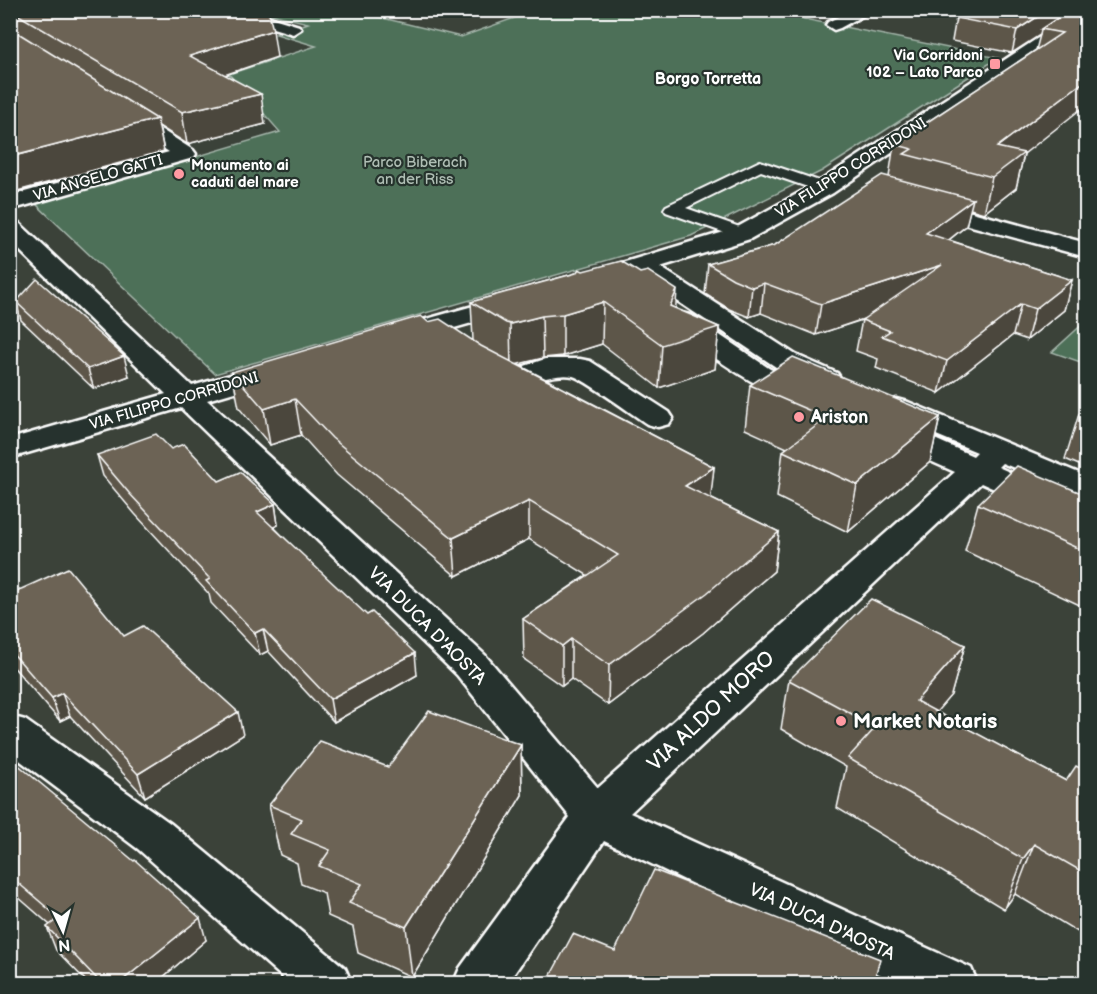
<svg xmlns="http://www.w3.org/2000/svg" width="1097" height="994" font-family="'Balsamiq Sans',sans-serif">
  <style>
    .green { fill: #4e6f59; stroke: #a6b7ac; stroke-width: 1.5 }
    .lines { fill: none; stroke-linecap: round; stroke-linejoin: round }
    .lane-casing { stroke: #fff; stroke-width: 4 }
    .street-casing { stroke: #fff; stroke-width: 5 }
    .lane { fill: #26332d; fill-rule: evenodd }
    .street { fill: #26332d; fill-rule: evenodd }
    .wall { fill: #5d5649; stroke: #fff; stroke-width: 1.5 }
    .shaded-wall { fill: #4c463c; stroke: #fff; stroke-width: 1.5 }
    .building { fill: #6c6455; stroke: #fff; stroke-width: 1.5 }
    .poi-dot { fill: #ff9aa2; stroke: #26332d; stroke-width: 2 }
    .labels { text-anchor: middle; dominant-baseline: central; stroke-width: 4.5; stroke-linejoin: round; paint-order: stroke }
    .far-poi-label { font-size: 15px; font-weight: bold; fill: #fff; stroke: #26332d; text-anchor: end }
    .far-park-label { font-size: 15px; fill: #afbeb4; stroke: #26332d }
    .far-street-label { font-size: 15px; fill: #fff; stroke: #26332d }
    .far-neighbourhood-label { font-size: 16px; font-weight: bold; fill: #fff; stroke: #26332d }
    .poi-label { font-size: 18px; font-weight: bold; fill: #fff; stroke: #26332d; text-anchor: start }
    .street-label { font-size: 18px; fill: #fff; stroke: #26332d }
    .near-street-label { font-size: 21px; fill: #fff; stroke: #26332d }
    .near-poi-label { font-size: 21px; font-weight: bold; fill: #fff; stroke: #26332d; text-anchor: start }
  </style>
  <rect width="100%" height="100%" fill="#3b4239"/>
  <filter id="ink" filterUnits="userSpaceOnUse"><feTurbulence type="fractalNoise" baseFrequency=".0167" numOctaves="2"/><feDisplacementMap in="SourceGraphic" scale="12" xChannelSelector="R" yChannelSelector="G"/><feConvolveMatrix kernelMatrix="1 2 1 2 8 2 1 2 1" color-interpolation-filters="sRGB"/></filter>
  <g filter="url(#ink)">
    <g class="green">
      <path d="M259,11H354L461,37L534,11H765L998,58L822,171L691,236L215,374L36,204L280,132L229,74L316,46L276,34L308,23Z"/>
      <path d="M1086,321V364L1052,352Z"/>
    </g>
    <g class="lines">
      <defs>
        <path id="lane" d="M760,161L831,185L833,188L825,193L761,171L686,208L748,230L751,234L748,238L742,239L666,212L664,209L666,206Z"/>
        <g id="street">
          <path d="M221,10H247L299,26L301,29L293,34L223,13Z"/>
          <path d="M852,10H873L840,28L834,30L826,25L828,22Z"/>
          <path d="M1073,17L1081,22L1079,25L833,193L750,239L660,267L796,355L837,373L841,379L837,385L827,388L817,385L776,367L637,274L591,288L582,285L578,280L582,275L734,229L817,183L1067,19Z"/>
          <path d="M122,107L129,109L193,150L196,154L193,158L10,210V196L169,152L115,117L112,113L115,109Z"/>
          <path d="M924,199L1086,243V257L916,211L913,206L916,201Z"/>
          <path d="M10,220L18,222L192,386L276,362L286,365L290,371L286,377L207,400L485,655L598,788L955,472L881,439L877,432L881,425L892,423L903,425L973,456L977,452L886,414L882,408L886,402L897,399L908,402L1086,476V497L1002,463L998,467L1086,506V528L1074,525L981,483L630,813L971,968L978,984H900L604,841L507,984H453L460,968L570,817L457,675L181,408L10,458V439L166,394L10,241Z"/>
          <path d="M516,294L525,296L529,302L525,308L401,343L391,341L387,335L391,329Z"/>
          <path d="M681,313L690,315L770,369L814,388L819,394L814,400C778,409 702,348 672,327L668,321L672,315Z"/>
          <path d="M545,359H580L590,361L669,412L673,418L669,424L658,427L647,424C635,416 583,378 573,376C543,370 500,405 476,370L480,364L490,361L516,369Z"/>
          <path d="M10,716L25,720L170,823L345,968L352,984H290L138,849L10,753Z"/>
        </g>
      </defs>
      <use href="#lane" class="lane-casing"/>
      <use href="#street" class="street-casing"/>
      <use href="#lane" class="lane"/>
      <use href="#street" class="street"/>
    </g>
    <g class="wall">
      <path d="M10,10L277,57L225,75L265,124L187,144L159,126L164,151L10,193Z"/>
      <path d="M959,10H1086L1024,154L1016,188L984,213L970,209L966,226L949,240L1072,280L1064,310L1027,340L1013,335L939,393L876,368L878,359L856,351L862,320L816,335L761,313L749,317L729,309L705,294L708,264L775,245L889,177L894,144L1036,50L1040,35L1012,53L952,41L956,18L967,12Z"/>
      <path d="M576,273L676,309L719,327L715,369L659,388L602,344L563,356L543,358L517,364L714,467L710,498L779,532L774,571L703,633L608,705L571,679L562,686L524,659L523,619L587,575L529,539L456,576L337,475L301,435L270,445L239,408L232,372L473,340L471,302Z"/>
      <path d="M16,302L129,376L94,389L21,320Z"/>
      <path d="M750,385L940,417L930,462L848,532L777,497L783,451L787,448L745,429Z"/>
      <path d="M1086,408V468L1065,459L1079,414Z"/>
      <path d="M171,449L219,481L275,504L278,525L274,527L417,675L334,722L268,651L260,655L211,603L209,594L135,514L103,476L97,455Z"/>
      <path d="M1086,495V608L965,551L978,504Z"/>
      <path d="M10,594L124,636L243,735L145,797L70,716L60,721L10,663Z"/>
      <path d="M965,645L951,695L936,712L1066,781L1086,771V937L1015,894L1004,909L837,808L846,767L781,729L789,680Z"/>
      <path d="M521,745L522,795L412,977L358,953L353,927L328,916L324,893L301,884L297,863L280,855L269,805L388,767Z"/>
      <path d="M10,750L16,763L206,940L155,984H89L56,950L47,927L50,925L10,890Z"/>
    </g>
    <g class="shaded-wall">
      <path d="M1048,10H1069L1041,29L1040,35L1012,53L1017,30Z"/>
      <path d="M273,30L277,57L195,85L190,56Z"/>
      <path d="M1086,80V105L1024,154L1016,188L984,213L992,177L997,147Z"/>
      <path d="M261,94L265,124L187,144L182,112Z"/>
      <path d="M157,119L164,151L10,193V157Z"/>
      <path d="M973,199L966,226L921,262L926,233Z"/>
      <path d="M942,265L935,295L816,335L821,304Z"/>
      <path d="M1072,280L1064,310L1027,340L1035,309Z"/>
      <path d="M764,283L761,313L749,317L752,287Z"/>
      <path d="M677,290L674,331L719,327L715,369L659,388L662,345L670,306Z"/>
      <path d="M603,302L602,344L563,356V314Z"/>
      <path d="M1021,304L1013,335L939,393L947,361Z"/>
      <path d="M542,316L543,358L511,366L510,324Z"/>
      <path d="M124,356L129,376L94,389L88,369Z"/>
      <path d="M295,399L301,435L270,445L264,409Z"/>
      <path d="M940,417L930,462L848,532L857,485Z"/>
      <path d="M714,467L710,505L685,486Z"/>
      <path d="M529,501V539L456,576L453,538Z"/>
      <path d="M275,504L278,525L261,533L257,512Z"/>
      <path d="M779,532L774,571L703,633L608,705L609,665Z"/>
      <path d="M263,629L268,651L260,655L255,633Z"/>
      <path d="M571,639V679L562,686V646Z"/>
      <path d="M965,645L951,695L903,751L916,701Z"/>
      <path d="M415,653L417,675L334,722L330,699Z"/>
      <path d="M62,693L70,716L60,721L52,698Z"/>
      <path d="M238,712L243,735L145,797L138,774Z"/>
      <path d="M521,745L522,795L412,977L406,927Z"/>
      <path d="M10,751H11L20,774L10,765Z"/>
      <path d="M1034,844L1015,894L1004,909L1023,859Z"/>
      <path d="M200,918L206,940L155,984H118Z"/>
    </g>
    <g class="building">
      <path d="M10,10H268L273,30L190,56L261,94L182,112Z"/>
      <path d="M970,10H1048L1017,30L956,18Z"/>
      <path d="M1070,10H1086V80L997,147L1024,153L992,177L904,154L912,149L894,144L1062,33L1041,29Z"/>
      <path d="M10,28L157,119L10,157Z"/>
      <path d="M882,175L973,199L926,233L1072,280L1035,309L1021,304L947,361L882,336L890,331L862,320L942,265L821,304L764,283L752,287L733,279L708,264L775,245Z"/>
      <path d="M621,261L640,273L648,271L677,290L670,306L719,327L662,345L603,302L563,314L542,316L510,324L506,323L471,302L576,273L579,269L583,271Z"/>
      <path d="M37,279L124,356L88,369L16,302Z"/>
      <path d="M421,316L428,322L440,319L481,346L714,467L685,486L779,532L707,593L609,665L571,639L562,646L523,619L618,555L529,501L453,538L332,438L295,399L264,409L232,372Z"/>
      <path d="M793,357L940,417L857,485L783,451L827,418L750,385Z"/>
      <path d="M1086,408V417L1079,414Z"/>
      <path d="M156,434L171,449L184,444L219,481L240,472L275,504L257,512L367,615L372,612L415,653L330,699L263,629L255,633L206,581L210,579L129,493L97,455Z"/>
      <path d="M1017,466L1086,495V552L978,504Z"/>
      <path d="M68,568L124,636L143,626L238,712L138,774L62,693L52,698L10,650V594Z"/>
      <path d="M871,599L965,645L916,701L1066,781L1076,766L1086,771V874L1034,844L1023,859L848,758L876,727L789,680Z"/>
      <path d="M429,711L521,745L406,927L349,903L362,884L319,866L330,850L291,834L302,819L269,805L320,741L388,767Z"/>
      <path d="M10,758L134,861L135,860L200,918L118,984H102L47,927L59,918L10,876Z"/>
      <path d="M654,870L880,959L875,977L891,984H546L573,934L615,951Z"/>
    </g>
  </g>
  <g class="poi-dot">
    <rect x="989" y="58" width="12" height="12" rx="3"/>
    <circle cx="179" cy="174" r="6"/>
    <circle cx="799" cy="417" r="6"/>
    <circle cx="841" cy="721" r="6"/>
  </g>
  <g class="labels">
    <g class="far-poi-label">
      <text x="983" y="55">Via Corridoni<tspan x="983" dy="17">102 – Lato Parco</tspan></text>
      <text x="191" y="165" text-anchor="start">Monumento ai<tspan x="191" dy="17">caduti del mare</tspan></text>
    </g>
    <g class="far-park-label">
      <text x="415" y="162">Parco Biberach<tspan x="415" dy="17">an der Riss</tspan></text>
    </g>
    <g class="far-street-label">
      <text transform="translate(851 168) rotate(-32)">VIA FILIPPO CORRIDONI</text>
      <text transform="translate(98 178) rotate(-16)">VIA ANGELO GATTI</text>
      <text transform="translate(174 401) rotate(-16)">VIA FILIPPO CORRIDONI</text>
    </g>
    <g class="far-neighbourhood-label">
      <text x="708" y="79">Borgo Torretta</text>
    </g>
    <g class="poi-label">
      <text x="811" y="417">Ariston</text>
    </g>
    <g class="street-label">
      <text transform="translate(427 626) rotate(45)">VIA DUCA D'AOSTA</text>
      <text transform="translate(822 922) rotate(25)">VIA DUCA D'AOSTA</text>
    </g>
    <g class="near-street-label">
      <text transform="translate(711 711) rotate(-43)">VIA ALDO MORO</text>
    </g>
    <g class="near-poi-label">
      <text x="853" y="721">Market Notaris</text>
    </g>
  </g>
  <rect width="1097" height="994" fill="none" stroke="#26332d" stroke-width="36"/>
  <rect x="18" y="18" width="1061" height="958" fill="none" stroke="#fff" stroke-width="2" filter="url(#ink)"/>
  <g transform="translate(63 931) rotate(175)" stroke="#26332d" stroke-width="4.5" paint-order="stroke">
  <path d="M0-4.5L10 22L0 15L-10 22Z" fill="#ffffff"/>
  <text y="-9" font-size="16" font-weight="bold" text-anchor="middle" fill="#ffffff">N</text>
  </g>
</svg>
